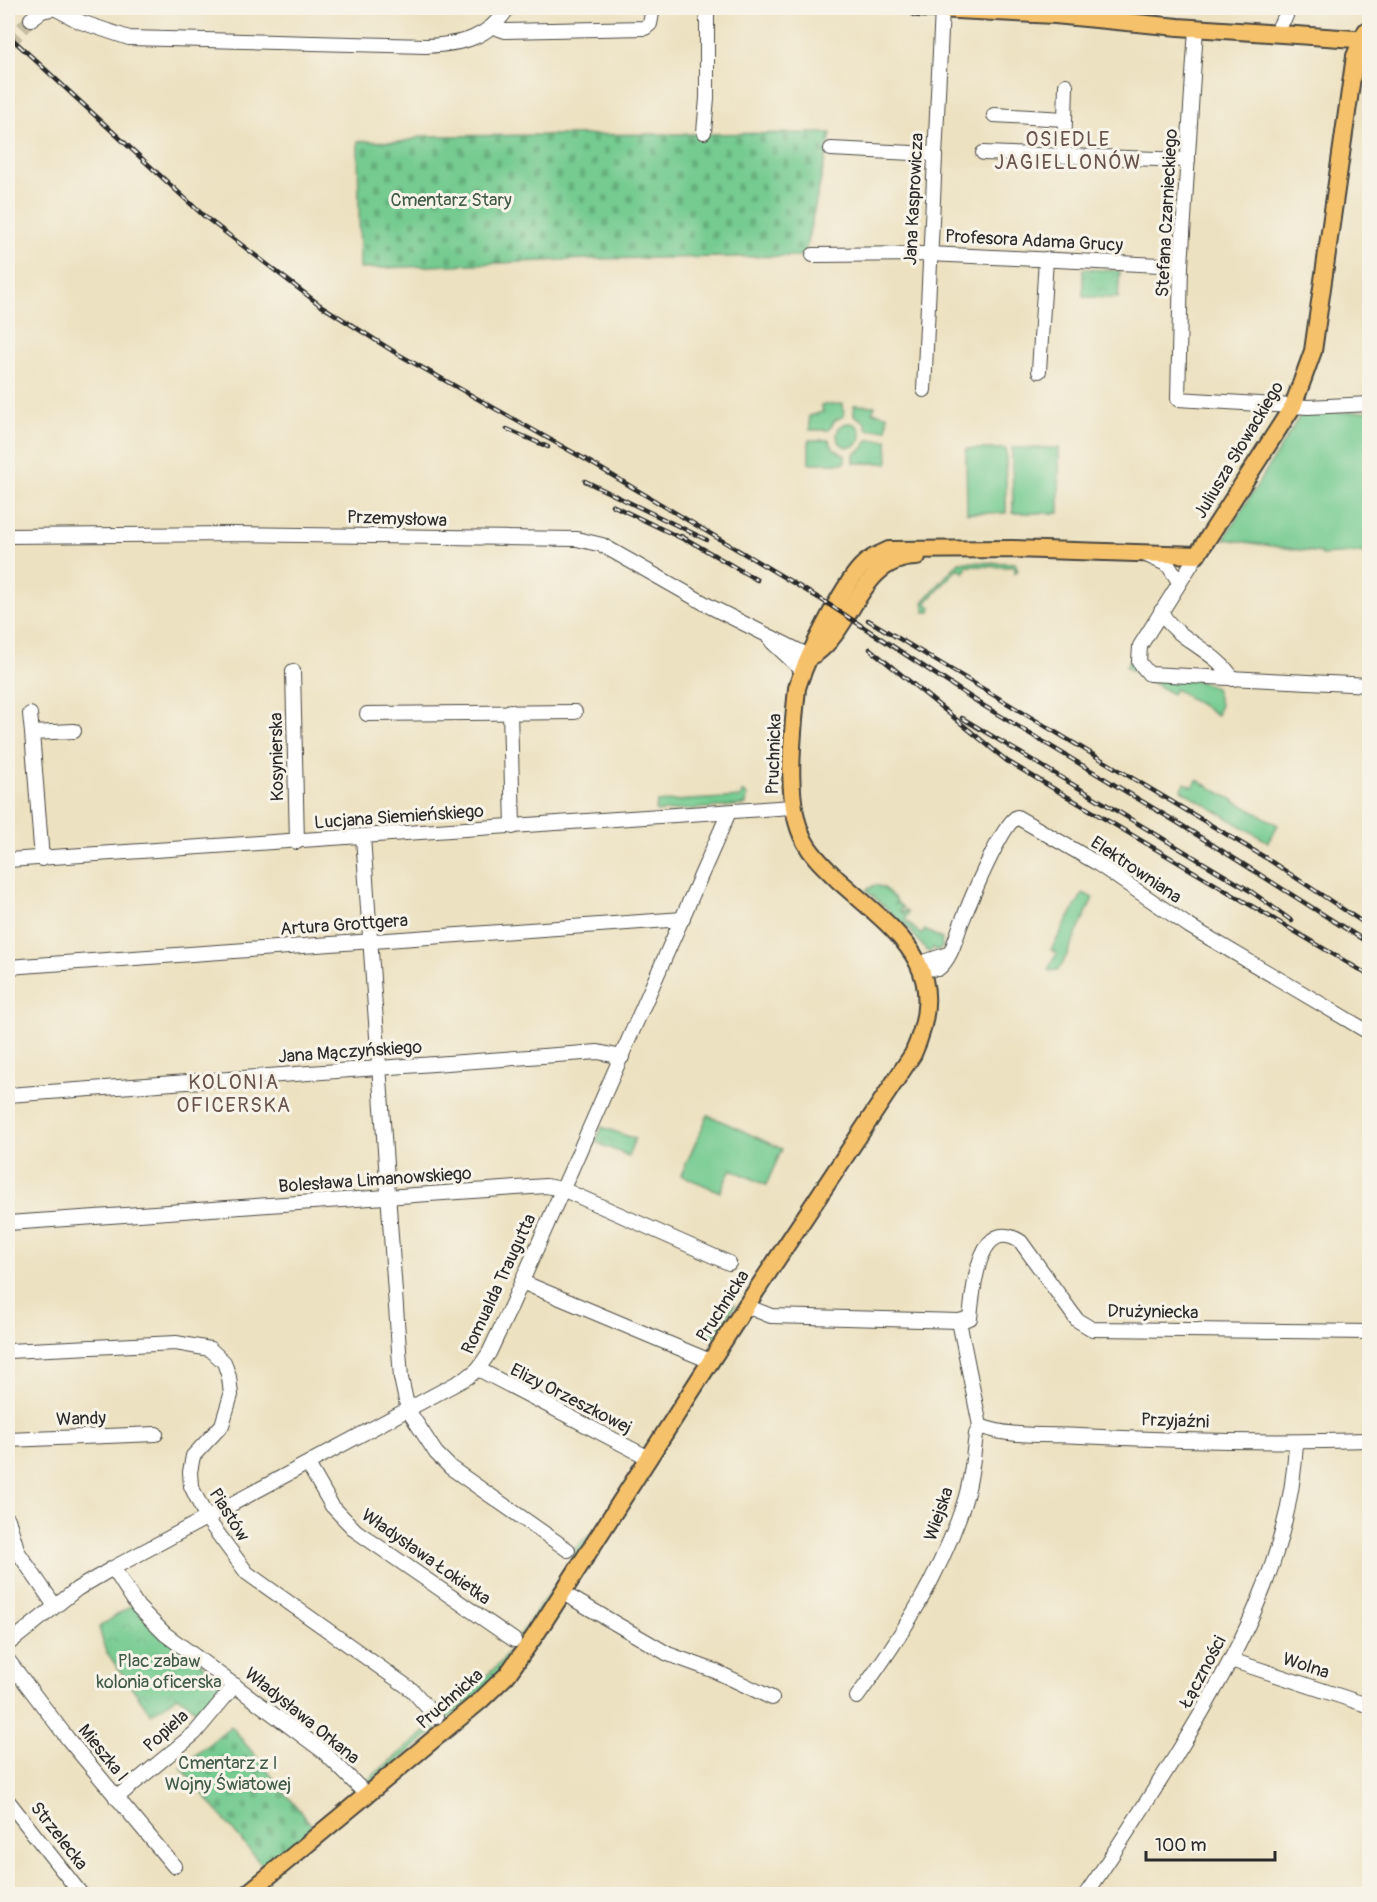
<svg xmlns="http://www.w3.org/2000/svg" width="1377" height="1902" font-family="Pangolin,sans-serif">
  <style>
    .grass { fill: #75cb90; stroke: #507b5e; stroke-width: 1.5 }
    .cemetery { fill: url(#cemetery-stones); stroke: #507b5e; stroke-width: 1.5 }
    .park { fill: url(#park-crowns); stroke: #507b5e; stroke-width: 1.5 }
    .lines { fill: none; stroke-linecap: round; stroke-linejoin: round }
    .minor-tunnel { stroke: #c5bda2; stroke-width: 14; stroke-dasharray: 14 7; stroke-linecap: butt }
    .minor-casing { stroke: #484641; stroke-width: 16 }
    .major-casing { stroke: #484641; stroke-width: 20 }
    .minor { stroke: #fff; stroke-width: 14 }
    .major { stroke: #f5c16b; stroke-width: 16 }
    .rail-casing { stroke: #2b2b2b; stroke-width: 4.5 }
    .rail { stroke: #f7f3e8; stroke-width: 2; stroke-dasharray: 7; stroke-linecap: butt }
    .labels { text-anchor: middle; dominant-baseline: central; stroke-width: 6; stroke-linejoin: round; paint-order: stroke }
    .street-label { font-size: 18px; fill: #2b2b2b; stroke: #f7f3e8 }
    .park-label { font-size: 18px; fill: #415b49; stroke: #f7f3e8 }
    .neighbourhood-label { font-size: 20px; letter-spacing: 1.5px; fill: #69544d; stroke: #f7f3e8 }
  </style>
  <defs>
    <pattern id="cemetery-stones" width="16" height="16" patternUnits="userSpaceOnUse" patternTransform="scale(1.5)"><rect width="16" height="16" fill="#75cb90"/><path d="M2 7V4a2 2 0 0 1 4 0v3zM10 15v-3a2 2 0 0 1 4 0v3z" fill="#65ae7c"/></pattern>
    <pattern id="park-crowns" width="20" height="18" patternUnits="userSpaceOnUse" patternTransform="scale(1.5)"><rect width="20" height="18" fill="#75cb90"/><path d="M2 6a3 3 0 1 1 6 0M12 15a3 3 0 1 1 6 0" fill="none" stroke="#65ae7c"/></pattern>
  </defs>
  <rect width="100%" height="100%" fill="#f7f3e8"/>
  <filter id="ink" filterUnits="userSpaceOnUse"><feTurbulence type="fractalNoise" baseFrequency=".0167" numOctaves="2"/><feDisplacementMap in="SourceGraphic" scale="12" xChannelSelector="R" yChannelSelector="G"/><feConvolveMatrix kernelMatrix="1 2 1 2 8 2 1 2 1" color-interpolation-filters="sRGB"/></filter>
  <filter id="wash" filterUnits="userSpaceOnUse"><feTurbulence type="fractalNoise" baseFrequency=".008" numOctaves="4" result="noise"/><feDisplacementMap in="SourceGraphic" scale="24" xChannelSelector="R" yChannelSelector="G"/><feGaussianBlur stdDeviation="1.35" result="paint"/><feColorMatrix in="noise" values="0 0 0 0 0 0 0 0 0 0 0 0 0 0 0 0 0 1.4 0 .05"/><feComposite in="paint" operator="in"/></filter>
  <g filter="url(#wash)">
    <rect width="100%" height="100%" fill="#ece1c0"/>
    <g class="grass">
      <path d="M843,404L844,416L835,420L829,430H810L809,416L823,412L821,405Z"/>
      <path d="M854,405L875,406L872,412L887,415V429L868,430L865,422L854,415Z"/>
      <path d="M1369,411V552L1321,555V553L1224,539L1301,414Z"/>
      <circle cx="849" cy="435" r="12"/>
      <path d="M809,440H829L834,449L845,455V463H809Z"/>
      <path d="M868,440H887L888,463H854V454L864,448Z"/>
      <path d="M1012,448H1059V513H1013Z"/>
      <path d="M966,449H1006V513H967Z"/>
      <path d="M959,562L1015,563L1018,570L1015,573V567L967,566L964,573L958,568L926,603L931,607L930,612H925L923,602Z"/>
      <path d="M1131,657L1133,664L1205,683L1215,688L1220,704L1217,715L1175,689L1172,694L1126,667Z"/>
      <path d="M1197,780L1278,825L1268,842L1181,790L1185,783L1193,787Z"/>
      <path d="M742,792L747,795L746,805L656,812L657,802L741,797Z"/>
      <path d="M875,885L884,888L897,901L895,904L898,903L903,908L900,910L903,913L905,910L908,913L905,919L921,935L925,930L942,939V948L937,951L933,947L931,952L927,951L909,929L866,890Z"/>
      <path d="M1083,893L1093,898L1062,965L1057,970L1049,971L1048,969L1057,953L1051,950Z"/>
      <path d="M708,1115L782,1149L766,1185L731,1169L720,1192L681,1175Z"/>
      <path d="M722,1300L735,1305L714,1338H709L706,1335Z"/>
      <path d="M595,1530L539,1621L494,1681L368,1786L364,1783L450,1711L501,1662L564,1572L572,1558V1551Z"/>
    </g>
    <g class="cemetery">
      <path d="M831,133L804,256L588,259L360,269L358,141L401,142L425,136Z"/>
      <path d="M231,1726L313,1827L264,1868L181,1767Z"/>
    </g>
    <g class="park">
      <path d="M1083,269L1120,271L1118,298L1083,297Z"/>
      <path d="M602,1127L635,1139L628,1156L596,1142Z"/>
      <path d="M132,1605L226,1684L203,1716L178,1696L151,1714L105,1650L99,1627Z"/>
    </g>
  </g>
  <g filter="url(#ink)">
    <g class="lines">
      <path class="minor-tunnel" d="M8,44L31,19"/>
      <defs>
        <g id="minor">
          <path d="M54,8L81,22L129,38L426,46C462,44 487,39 508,8"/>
          <path d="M31,19L42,11L56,8"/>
          <path d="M1280,25L1286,16V8"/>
          <path d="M494,27L505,31L645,28L650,24L653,8"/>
          <path d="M1196,28L1181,266L1178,399L1308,407L1370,404"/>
          <path d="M994,115L1065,119"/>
          <path d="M704,132L707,98V8"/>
          <path d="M831,149L933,154"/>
          <path d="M983,153L1188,160"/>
          <path d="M1064,154L1066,85"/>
          <path d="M813,255L929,254L1181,266"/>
          <path d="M1039,371L1046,259"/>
          <path d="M924,390L942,9"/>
          <path d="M8,536L235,534L577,539L602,545L711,607L811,657"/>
          <path d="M1146,555L1168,565L1179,582"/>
          <path d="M1197,555L1140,646L1139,662L1149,674L1370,685"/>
          <path d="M1161,611C1174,639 1216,650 1233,679"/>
          <path d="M772,642L803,671"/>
          <path d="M293,671L297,842"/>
          <path d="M510,711L513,827"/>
          <path d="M30,714L32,733"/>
          <path d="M367,714L575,712"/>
          <path d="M363,837L401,1378L408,1410L436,1453L451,1468L568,1550"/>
          <path d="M42,859L32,733L74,731"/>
          <path d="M8,860L792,807"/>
          <path d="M948,954L927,961L920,967L938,969C951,959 955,940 961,924C969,904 1001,825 1017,817L1095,862L1189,926L1370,1033"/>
          <path d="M8,967L683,919"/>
          <path d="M8,1095L598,1052L622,1057"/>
          <path d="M8,1223L546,1186L562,1189L729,1263"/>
          <path d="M522,1282L710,1361"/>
          <path d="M746,1306L771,1316L959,1321L970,1318C973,1292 978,1213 1021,1242L1077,1320L1092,1329L1370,1332"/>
          <path d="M8,1351L176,1343L210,1349L224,1362L229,1377L231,1395L222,1425L193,1456L190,1472L191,1486L207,1519L247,1573L412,1690L436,1717"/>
          <path d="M478,1369L649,1458"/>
          <path d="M980,1426C1010,1438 1048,1434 1080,1436C1176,1441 1273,1443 1370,1440"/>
          <path d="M8,1440L156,1434"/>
          <path d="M308,1464L332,1506L356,1531L514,1640"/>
          <path d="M8,1519L18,1552L55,1606"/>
          <path d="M113,1568L138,1607L165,1634L323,1751L367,1795"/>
          <path d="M563,1593L668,1654L715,1671L772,1698"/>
          <path d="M8,1644L77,1589L113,1568L468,1377L478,1369L489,1353L512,1304L729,812"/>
          <path d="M8,1660L68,1739L174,1866"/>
          <path d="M1231,1660L1370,1706"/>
          <path d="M857,1697C901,1637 939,1577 963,1506C971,1483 973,1458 976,1434L980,1426L959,1321"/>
          <path d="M116,1798L195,1733L235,1685"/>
          <path d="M8,1801L81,1894"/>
          <path d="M1086,1894C1117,1849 1146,1803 1175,1757C1234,1661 1291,1559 1296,1443"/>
        </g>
        <g id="major">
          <path d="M917,8L1055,15L1178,27L1370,40"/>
          <path d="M815,654C854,627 860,557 917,557"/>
          <path d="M247,1894L481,1700L507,1675L536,1634L746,1306L913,1054C953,965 897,933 838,880C826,868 813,857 805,842C783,802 793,733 797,688C805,661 842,587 861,567C869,558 879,555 889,550L1013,549L1197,555L1293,406L1313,351L1355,56L1366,31"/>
        </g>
      </defs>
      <use href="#minor" class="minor-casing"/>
      <use href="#major" class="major-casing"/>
      <use href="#minor" class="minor"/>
      <use href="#major" class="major"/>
      <defs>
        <g id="rail">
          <path d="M8,35L204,216L320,305L396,353L583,458L822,600L984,706L1178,823L1370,944"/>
          <path d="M507,429L548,447"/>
          <path d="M585,481L707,540"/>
          <path d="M612,505L687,541"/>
          <path d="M681,536L757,580"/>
          <path d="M868,620L1266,858L1370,927"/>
          <path d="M870,649L1007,761L1370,976"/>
          <path d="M962,718L1252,892L1292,921"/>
        </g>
      </defs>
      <use href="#rail" class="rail-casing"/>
      <use href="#rail" class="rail"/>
    </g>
  </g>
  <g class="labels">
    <g class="street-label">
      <text transform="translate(914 199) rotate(-87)">Jana Kasprowicza</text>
      <text transform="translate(1167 213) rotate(-87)">Stefana Czarnieckiego</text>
      <text transform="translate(1034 241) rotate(3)">Profesora Adama Grucy</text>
      <text transform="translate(1239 450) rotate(-59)">Juliusza Słowackiego</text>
      <text transform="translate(397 519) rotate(2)">Przemysłowa</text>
      <text transform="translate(774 754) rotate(-88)">Pruchnicka</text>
      <text transform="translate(277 757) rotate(-91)">Kosynierska</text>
      <text transform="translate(399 817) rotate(-4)">Lucjana Siemieńskiego</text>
      <text transform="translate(1136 870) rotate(34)">Elektrowniana</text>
      <text transform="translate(344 925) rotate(-4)">Artura Grottgera</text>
      <text transform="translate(350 1052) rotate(-4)">Jana Mączyńskiego</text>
      <text transform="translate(375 1180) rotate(-4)">Bolesława Limanowskiego</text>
      <text transform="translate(499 1284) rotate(-65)">Romualda Traugutta</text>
      <text transform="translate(723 1306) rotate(-57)">Pruchnicka</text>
      <text transform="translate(1153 1312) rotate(1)">Drużyniecka</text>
      <text transform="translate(571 1399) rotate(27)">Elizy Orzeszkowej</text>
      <text transform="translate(81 1419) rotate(-2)">Wandy</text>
      <text transform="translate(1175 1421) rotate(2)">Przyjaźni</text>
      <text transform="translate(939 1514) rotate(-71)">Wiejska</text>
      <text transform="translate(229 1515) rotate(58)">Piastów</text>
      <text transform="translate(426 1557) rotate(35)">Władysława Łokietka</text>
      <text transform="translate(1306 1666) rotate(18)">Wolna</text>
      <text transform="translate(1203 1672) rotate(-62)">Łączności</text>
      <text transform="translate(450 1699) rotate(-41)">Pruchnicka</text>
      <text transform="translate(302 1716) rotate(39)">Władysława Orkana</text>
      <text transform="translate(166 1731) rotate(-42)">Popiela</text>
      <text transform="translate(103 1753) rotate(51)">Mieszka I</text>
      <text transform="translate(59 1836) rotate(52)">Strzelecka</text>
    </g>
    <g class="park-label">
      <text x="451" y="200">Cmentarz Stary</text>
      <text x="159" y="1661">Plac zabaw<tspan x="159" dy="21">kolonia oficerska</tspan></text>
      <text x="228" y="1763">Cmentarz z I<tspan x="228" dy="21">Wojny Światowej</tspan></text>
    </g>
    <g class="neighbourhood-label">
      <text x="1068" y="139">OSIEDLE<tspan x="1068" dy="23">JAGIELLONÓW</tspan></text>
      <text x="234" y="1082">KOLONIA<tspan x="234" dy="23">OFICERSKA</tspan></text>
    </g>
  </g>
  <rect width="1377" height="1902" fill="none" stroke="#f7f3e8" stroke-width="30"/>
  <path d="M1146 1851v9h129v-9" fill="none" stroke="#2b2b2b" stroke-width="3"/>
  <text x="1155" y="1851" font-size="18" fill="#2b2b2b" stroke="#f7f3e8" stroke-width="4.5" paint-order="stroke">100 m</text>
</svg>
